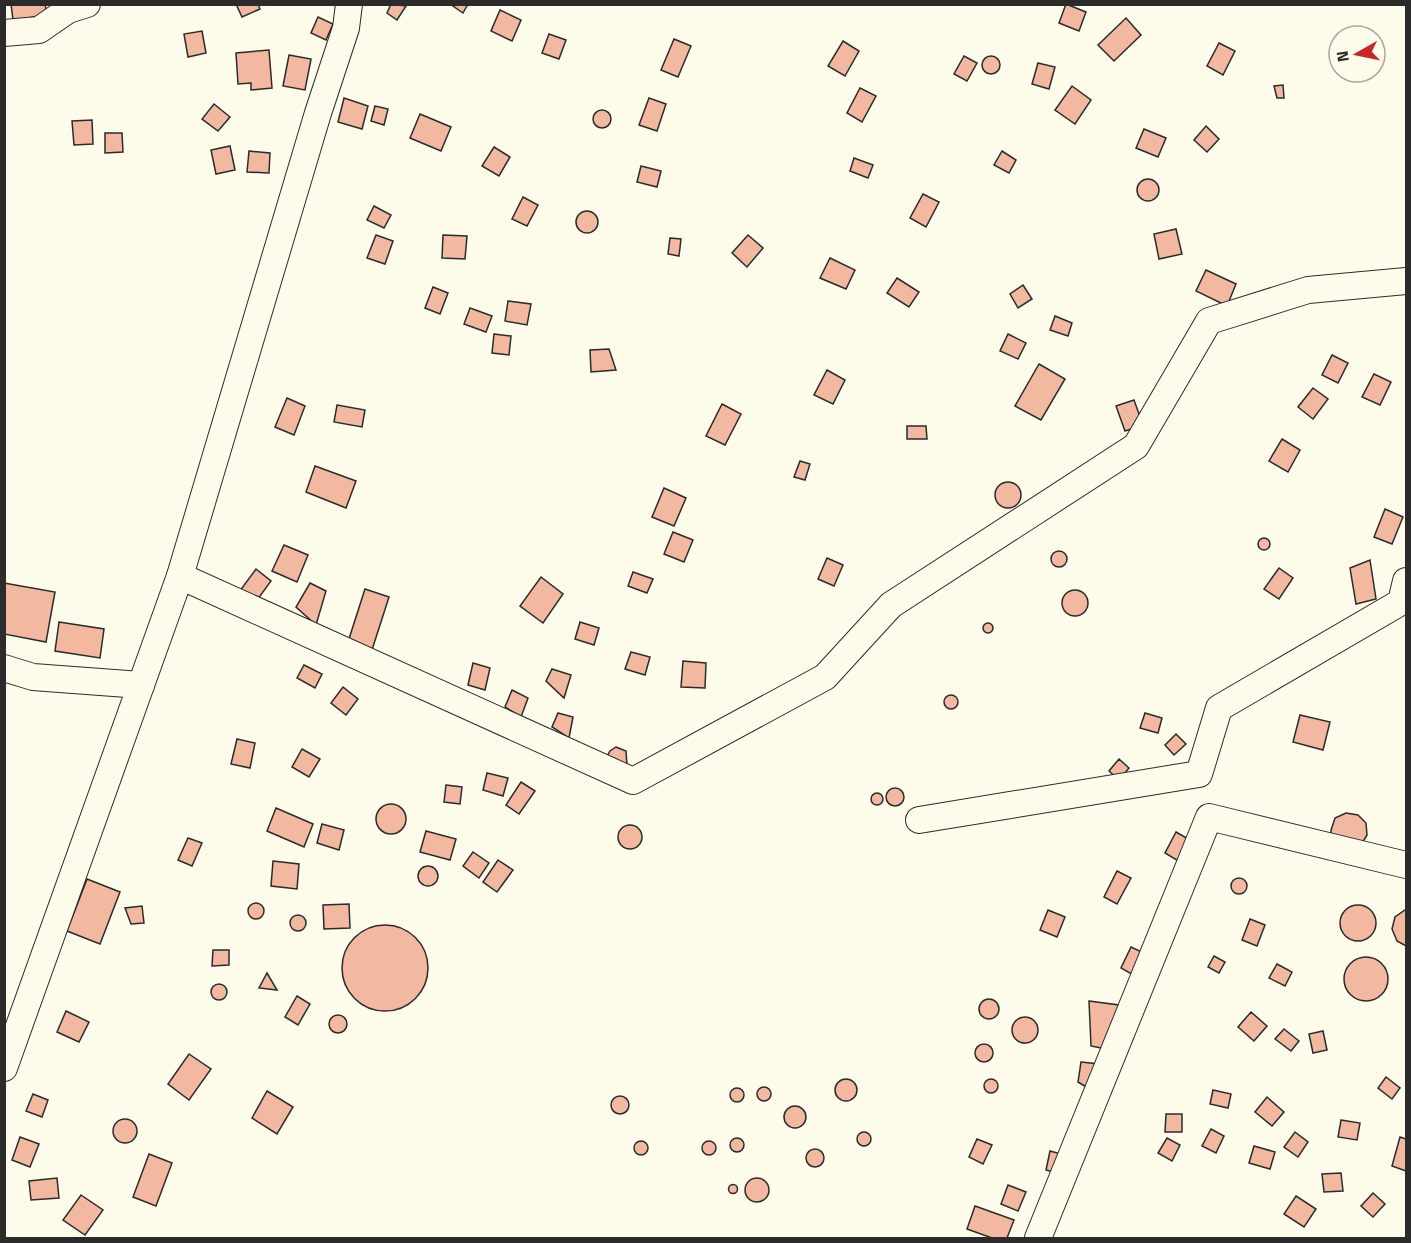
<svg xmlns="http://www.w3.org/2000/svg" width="1411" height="1243" font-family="'Titillium Web',sans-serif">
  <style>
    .building { fill: #f2b8a0; stroke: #2b2b2b; stroke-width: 1.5 }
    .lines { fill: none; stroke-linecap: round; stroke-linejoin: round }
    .street-casing { stroke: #2b2b2b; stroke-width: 28 }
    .street { stroke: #fdfbea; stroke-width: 26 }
  </style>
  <rect width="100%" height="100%" fill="#fdfbea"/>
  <g class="building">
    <path d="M11,4H45L47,15L13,20Z"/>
    <path d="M236,4H258L260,9L242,17Z"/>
    <path d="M391,4L406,6L397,20L387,13Z"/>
    <path d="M450,4H468L463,13Z"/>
    <path d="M1066,4L1086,12L1079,31L1059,23Z"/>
    <path d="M500,10L521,20L512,41L491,31Z"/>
    <path d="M318,17L333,24L326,40L311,33Z"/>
    <path d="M1126,18L1141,35L1114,61L1098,45Z"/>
    <path d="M202,31L206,53L188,57L184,34Z"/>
    <path d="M549,34L566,40L559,59L542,53Z"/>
    <path d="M674,39L691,46L678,77L661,70Z"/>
    <path d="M843,41L859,51L845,76L828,66Z"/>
    <path d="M1219,43L1235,51L1223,75L1207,66Z"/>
    <path d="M269,50L272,88L251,90V83L238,84L236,53Z"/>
    <path d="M289,55L311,59L305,90L283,86Z"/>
    <path d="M964,56L977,63L967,81L954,74Z"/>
    <circle cx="991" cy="65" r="9"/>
    <path d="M1038,63L1055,67L1049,89L1032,84Z"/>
    <path d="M1283,85L1284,98H1277L1274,86Z"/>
    <path d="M1072,86L1091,100L1075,124L1055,110Z"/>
    <path d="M860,88L876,96L862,122L847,113Z"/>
    <path d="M344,98L368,106L362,129L338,122Z"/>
    <path d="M649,98L666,104L657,131L639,125Z"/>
    <path d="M214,104L230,117L218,131L202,119Z"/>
    <path d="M375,106L388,109L384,125L371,121Z"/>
    <circle cx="602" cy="119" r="9"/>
    <path d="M420,114L451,127L441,151L410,138Z"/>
    <path d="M92,120L93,144L74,145L72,121Z"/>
    <path d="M1206,126L1219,139L1207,152L1194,140Z"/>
    <path d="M1144,129L1166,138L1158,157L1136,148Z"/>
    <path d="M105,133H122L123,152L105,153Z"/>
    <path d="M230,146L235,170L216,174L211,150Z"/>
    <path d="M494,147L510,157L499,176L482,166Z"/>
    <path d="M249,151L270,153L269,173L247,172Z"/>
    <path d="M1002,151L1016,160L1009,173L994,165Z"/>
    <path d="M854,158L873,165L868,178L850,171Z"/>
    <path d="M641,166L661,171L657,187L637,182Z"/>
    <circle cx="1148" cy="190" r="11"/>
    <path d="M923,194L939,202L926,227L910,218Z"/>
    <path d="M523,197L538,205L527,226L512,219Z"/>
    <path d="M374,206L391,215L384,228L367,220Z"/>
    <circle cx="587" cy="222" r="11"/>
    <path d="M1176,229L1182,254L1159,259L1154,234Z"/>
    <path d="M376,235L393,241L385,264L367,258Z"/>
    <path d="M443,235L467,236L465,259L442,258Z"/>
    <path d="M748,235L763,248L747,267L732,253Z"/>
    <path d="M670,238L681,239L679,256L668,254Z"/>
    <path d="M830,258L855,270L846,289L820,278Z"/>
    <path d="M1206,270L1236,284L1227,306L1196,291Z"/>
    <path d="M897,278L919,292L909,307L887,293Z"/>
    <path d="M1023,285L1032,299L1018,308L1010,294Z"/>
    <path d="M433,287L448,293L440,314L425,308Z"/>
    <path d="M508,301L531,304L527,325L505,321Z"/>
    <path d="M470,308L492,316L486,332L464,324Z"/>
    <path d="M1055,316L1072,323L1068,336L1050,330Z"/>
    <path d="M494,334L511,336L509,355L492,353Z"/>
    <path d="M1008,334L1026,343L1018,359L1000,351Z"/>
    <path d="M609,349L616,370L591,372L590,350Z"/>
    <path d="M1332,355L1348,363L1338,383L1322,375Z"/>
    <path d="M1039,364L1065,379L1041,420L1015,406Z"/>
    <path d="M827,370L845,380L833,404L814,395Z"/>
    <path d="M1374,374L1391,382L1380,405L1362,397Z"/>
    <path d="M1313,388L1328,399L1313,419L1298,407Z"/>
    <path d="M287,398L305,406L294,435L275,427Z"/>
    <path d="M1134,400L1143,425L1125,431L1116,406Z"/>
    <path d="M722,404L741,414L725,445L706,436Z"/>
    <path d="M337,405L365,410L362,427L334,422Z"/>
    <path d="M907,426H926L927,439H907Z"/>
    <path d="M1282,439L1300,450L1288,472L1269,461Z"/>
    <path d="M800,461L810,464L805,480L794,477Z"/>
    <path d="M315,466L356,481L346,508L306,492Z"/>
    <circle cx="1008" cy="495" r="13"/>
    <path d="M664,488L686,498L674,526L652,517Z"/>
    <path d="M1385,509L1403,517L1392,544L1374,537Z"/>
    <path d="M673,532L693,540L684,562L664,554Z"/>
    <circle cx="1264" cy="544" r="6"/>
    <path d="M284,545L308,555L297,582L272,571Z"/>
    <circle cx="1059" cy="559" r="8"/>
    <path d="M827,558L843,565L834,586L818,579Z"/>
    <path d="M1370,560L1376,599L1356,604L1350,568Z"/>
    <path d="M1279,568L1293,578L1279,599L1264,589Z"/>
    <path d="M256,569L271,581L255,603L239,592Z"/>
    <path d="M633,572L653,579L647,593L628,586Z"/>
    <path d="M541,577L563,594L543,623L520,606Z"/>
    <path d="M4,583L55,592L46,642L4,634Z"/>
    <path d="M310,583L326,591L316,625L296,607Z"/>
    <path d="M365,589L389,597L371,653L347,645Z"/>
    <circle cx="1075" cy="603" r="13"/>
    <path d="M59,622L104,629L100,658L55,651Z"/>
    <path d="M580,622L599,628L594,645L575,639Z"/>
    <circle cx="988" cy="628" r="5"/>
    <path d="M631,652L650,657L645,675L625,669Z"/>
    <path d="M683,661L706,663L705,688L681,687Z"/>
    <path d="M473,663L490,668L485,690L468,685Z"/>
    <path d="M304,665L322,674L315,688L297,678Z"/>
    <path d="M552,669L571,675L564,698L546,681Z"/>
    <path d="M343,687L358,699L346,715L331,703Z"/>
    <path d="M512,690L528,698L521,717L505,707Z"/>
    <circle cx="951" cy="702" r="7"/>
    <path d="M558,713L573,717L569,738L552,727Z"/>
    <path d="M1145,713L1162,718L1158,733L1140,728Z"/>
    <path d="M1300,715L1330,722L1323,750L1293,742Z"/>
    <path d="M1176,734L1186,744L1174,755L1165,745Z"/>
    <path d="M237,739L255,743L250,768L231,764Z"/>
    <path d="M616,747L626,751L627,765L606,758L610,751Z"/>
    <path d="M302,749L320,759L309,777L292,767Z"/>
    <path d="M1119,759L1129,768L1119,780L1109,771Z"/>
    <path d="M487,773L508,778L503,796L483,790Z"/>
    <path d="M521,782L535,791L519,814L506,805Z"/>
    <path d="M446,785L462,787L460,804L444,802Z"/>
    <circle cx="895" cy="797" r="9"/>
    <circle cx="877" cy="799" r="6"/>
    <circle cx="391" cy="819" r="15"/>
    <path d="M276,808L313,824L304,847L267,831Z"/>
    <path d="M1346,813L1358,815L1366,823L1367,835L1361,845L1331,836V830L1335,818Z"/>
    <path d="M322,824L344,830L339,850L317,843Z"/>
    <circle cx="630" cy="837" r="12"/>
    <path d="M426,831L456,839L450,860L420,852Z"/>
    <path d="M1176,832L1197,844L1185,865L1165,853Z"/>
    <path d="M188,838L202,843L192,866L178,860Z"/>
    <path d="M473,852L489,863L479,878L463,866Z"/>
    <path d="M498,860L513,870L497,892L483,882Z"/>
    <path d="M273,861L299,864L297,889L271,886Z"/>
    <circle cx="428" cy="876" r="10"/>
    <path d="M1117,871L1131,878L1117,904L1104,897Z"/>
    <circle cx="1239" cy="886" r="8"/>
    <path d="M87,879L120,892L100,944L67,931Z"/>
    <circle cx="256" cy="911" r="8"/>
    <path d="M349,904L350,928L324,929L323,905Z"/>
    <circle cx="1358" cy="923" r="18"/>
    <path d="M142,906L144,923L131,924L125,908Z"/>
    <path d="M1048,910L1065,917L1057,937L1040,930Z"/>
    <path d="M1405,910H1406V946L1397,941L1392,929L1395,917Z"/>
    <circle cx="298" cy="923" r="8"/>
    <path d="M1250,919L1265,925L1257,946L1242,940Z"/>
    <circle cx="385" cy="968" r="43"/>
    <path d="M1131,947L1146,954L1135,976L1121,968Z"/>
    <path d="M213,950H229V965L212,966Z"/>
    <path d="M1214,956L1225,962L1219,973L1208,967Z"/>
    <circle cx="1366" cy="979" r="22"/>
    <path d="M1277,964L1292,972L1285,986L1269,978Z"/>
    <path d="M267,973L277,990L259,988Z"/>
    <circle cx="219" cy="992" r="8"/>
    <path d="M297,996L310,1004L298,1025L285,1017Z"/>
    <circle cx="989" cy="1009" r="10"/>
    <path d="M1089,1001L1119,1005L1111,1050L1091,1046Z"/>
    <path d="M66,1011L89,1022L79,1042L57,1032Z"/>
    <path d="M1251,1012L1267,1026L1254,1041L1238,1027Z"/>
    <circle cx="338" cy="1024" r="9"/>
    <circle cx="1025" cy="1030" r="13"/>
    <path d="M1284,1029L1299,1041L1291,1051L1275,1039Z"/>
    <path d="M1323,1031L1327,1050L1313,1053L1309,1034Z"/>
    <circle cx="984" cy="1053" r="9"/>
    <path d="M189,1054L211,1069L189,1100L168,1084Z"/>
    <path d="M1081,1062L1099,1064L1093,1091L1078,1082Z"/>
    <path d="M1386,1077L1400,1088L1392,1099L1378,1088Z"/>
    <circle cx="846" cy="1090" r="11"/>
    <circle cx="991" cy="1086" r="7"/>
    <circle cx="764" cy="1094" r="7"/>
    <circle cx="737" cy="1095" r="7"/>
    <path d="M1213,1090L1231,1094L1228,1108L1210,1104Z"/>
    <path d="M267,1091L293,1107L277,1134L252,1118Z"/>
    <path d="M33,1094L48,1100L42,1117L26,1111Z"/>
    <circle cx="620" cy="1105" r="9"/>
    <path d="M1267,1097L1284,1112L1272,1126L1255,1112Z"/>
    <circle cx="795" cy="1117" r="11"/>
    <path d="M1166,1114H1182V1132H1165Z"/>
    <circle cx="125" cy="1131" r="12"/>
    <path d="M1341,1120L1360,1123L1357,1140L1338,1137Z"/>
    <path d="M1211,1129L1224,1136L1216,1153L1202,1146Z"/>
    <path d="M1295,1132L1308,1142L1298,1157L1284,1147Z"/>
    <circle cx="864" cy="1139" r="7"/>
    <path d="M20,1137L39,1144L30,1167L12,1160Z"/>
    <path d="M1400,1137L1406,1139V1171L1392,1166Z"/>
    <path d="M1167,1138L1180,1145L1172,1161L1158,1153Z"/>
    <circle cx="737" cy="1145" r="7"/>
    <path d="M977,1139L992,1145L983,1164L969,1157Z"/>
    <circle cx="641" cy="1148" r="7"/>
    <circle cx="709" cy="1148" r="7"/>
    <path d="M1254,1146L1275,1152L1270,1169L1249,1163Z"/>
    <circle cx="815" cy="1158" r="9"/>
    <path d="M1050,1151L1065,1155L1060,1174L1046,1170Z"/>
    <path d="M149,1154L172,1163L156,1206L133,1197Z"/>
    <path d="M1341,1173L1343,1191L1324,1192L1322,1174Z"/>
    <path d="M57,1178L59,1198L31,1200L29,1181Z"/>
    <circle cx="757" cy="1190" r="12"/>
    <circle cx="733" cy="1189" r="4.5"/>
    <path d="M1008,1185L1026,1192L1018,1211L1001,1204Z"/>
    <path d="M1373,1193L1385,1204L1373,1217L1361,1206Z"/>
    <path d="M81,1195L103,1210L85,1235L63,1220Z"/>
    <path d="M1296,1196L1316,1209L1304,1227L1284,1214Z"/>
    <path d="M975,1206L1014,1220L1007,1238H992L967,1229Z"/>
  </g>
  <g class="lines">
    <defs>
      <g id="street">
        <path d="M4,33L39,30L68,10L87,4"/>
        <path d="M180,576L318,113L346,28L349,4"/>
        <path d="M4,668L33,677L141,685"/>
        <path d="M919,820L1199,774L1219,708L1401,602L1406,581"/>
        <path d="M4,1068L180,576L633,781L825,677L891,605L1136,446L1209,321L1308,290L1406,281"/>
        <path d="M1038,1238L1209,817L1406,865"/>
      </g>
    </defs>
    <use href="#street" class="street-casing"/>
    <use href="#street" class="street"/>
  </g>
  <rect width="1411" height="1243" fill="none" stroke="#2b2b2b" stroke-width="12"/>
  <g transform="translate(1357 54) rotate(261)"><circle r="28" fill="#fdfbea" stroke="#a9a89e" stroke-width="1.5"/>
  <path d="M0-4.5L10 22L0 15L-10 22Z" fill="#c62828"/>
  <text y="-9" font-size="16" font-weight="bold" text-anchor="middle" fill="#2b2b2b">N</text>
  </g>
</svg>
